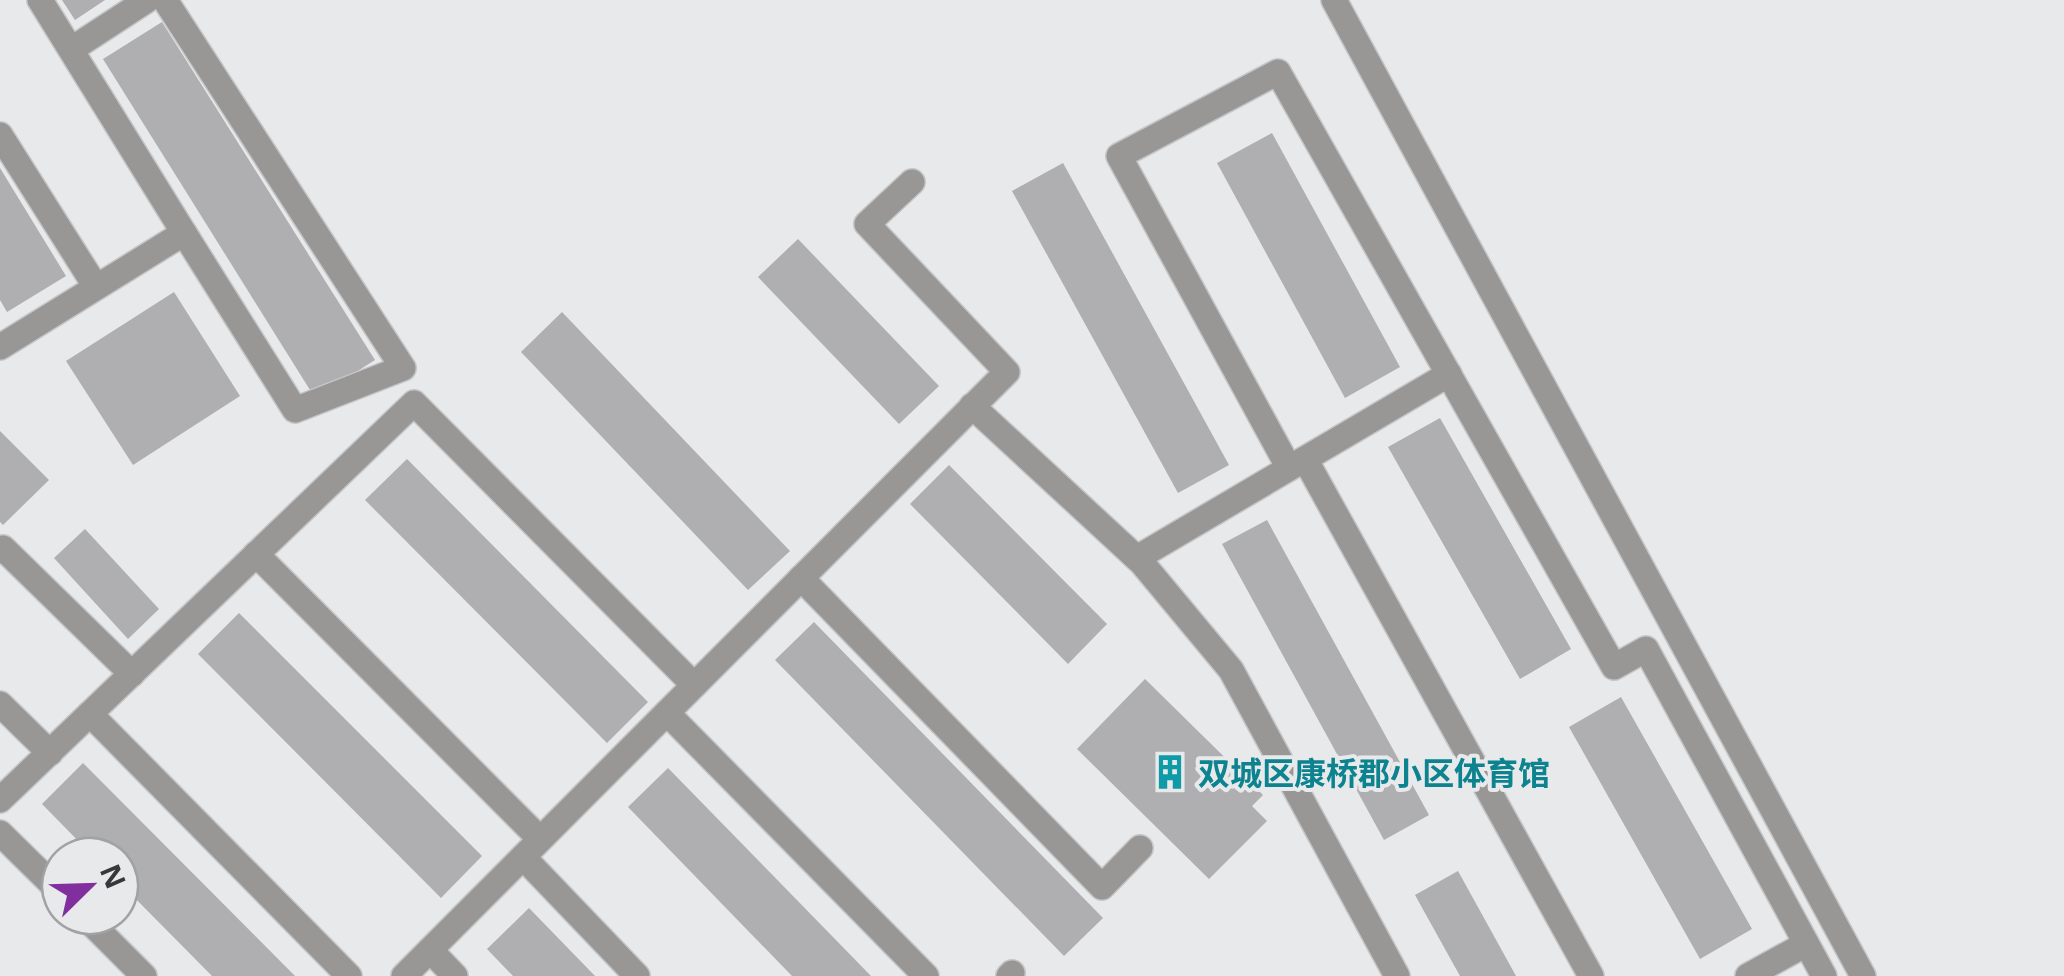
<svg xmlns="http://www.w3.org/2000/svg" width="2064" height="976" font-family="'Open Sans','Noto Sans SC',sans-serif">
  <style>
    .building { fill: #afaeb0 }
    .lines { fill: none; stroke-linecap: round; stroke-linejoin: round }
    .minor-casing { stroke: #c4c6c7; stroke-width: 28 }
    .minor { stroke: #989796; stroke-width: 25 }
    .labels { text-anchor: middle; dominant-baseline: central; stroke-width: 8; stroke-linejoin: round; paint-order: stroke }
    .culture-label { font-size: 32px; font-weight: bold; fill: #0d838f; stroke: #e7e9eb; text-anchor: start }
  </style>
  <rect width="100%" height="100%" fill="#e7e9eb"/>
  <g class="building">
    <path d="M62,0H105L75,20Z"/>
    <path d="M162,22L375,360L315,398L103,59Z"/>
    <path d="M1272,133L1400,367L1345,398L1217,163Z"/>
    <path d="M1063,163L1229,465L1178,493L1012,191Z"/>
    <path d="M0,168L66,276L7,312L0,300Z"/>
    <path d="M798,239L939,386L899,424L758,277Z"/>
    <path d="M174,292L240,396L133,465L66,361Z"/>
    <path d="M562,312L790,551L748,590L521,352Z"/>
    <path d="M1440,418L1571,649L1520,679L1388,447Z"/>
    <path d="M0,431L49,480L3,525L0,522Z"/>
    <path d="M407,459L648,702L607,743L365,500Z"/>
    <path d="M949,465L1107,624L1068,664L910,504Z"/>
    <path d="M1267,520L1429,815L1384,840L1222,544Z"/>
    <path d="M85,529L159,609L128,639L54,558Z"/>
    <path d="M239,613L482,856L441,898L198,654Z"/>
    <path d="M814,622L1103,918L1064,956L775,660Z"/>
    <path d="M1145,679L1263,795L1252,806L1267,821L1209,879L1077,749Z"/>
    <path d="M1621,697L1752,929L1700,959L1569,727Z"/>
    <path d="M83,763L295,976H212L120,883V856H93L42,804Z"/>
    <path d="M668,768L871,976H792L628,807Z"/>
    <path d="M1458,871L1516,976H1460L1415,895Z"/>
    <path d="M529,908L595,976H513L487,949Z"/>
  </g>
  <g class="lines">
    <defs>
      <g id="minor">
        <path d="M40,0L184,233"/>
        <path d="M1334,0L1863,976"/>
        <path d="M72,49L147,0"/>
        <path d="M0,135L96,287"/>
        <path d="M0,347L184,233L295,410L403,368L165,0"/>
        <path d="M972,406L1142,563L1231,670L1397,976"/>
        <path d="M1305,459L1591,976"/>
        <path d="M1289,468L1119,156L1278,72L1614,667L1646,649L1824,976"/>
        <path d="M0,551L3,548L132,674"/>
        <path d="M256,554L540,839"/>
        <path d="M1137,558L1449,374"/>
        <path d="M801,578L1102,887L1140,848"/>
        <path d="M0,704L50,753"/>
        <path d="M667,713L926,976"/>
        <path d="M90,714L349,976"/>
        <path d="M0,800L414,403L694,685"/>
        <path d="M0,833L60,892"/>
        <path d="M523,857L637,976"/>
        <path d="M84,916L144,976"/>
        <path d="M430,950L455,976"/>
        <path d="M404,976L1007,372L867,224L912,182"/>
        <path d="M1009,976L1012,973"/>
        <path d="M1748,976L1806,944"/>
      </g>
    </defs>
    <use href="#minor" class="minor-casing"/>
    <use href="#minor" class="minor"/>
  </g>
  <defs>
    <symbol id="building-bare" viewBox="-9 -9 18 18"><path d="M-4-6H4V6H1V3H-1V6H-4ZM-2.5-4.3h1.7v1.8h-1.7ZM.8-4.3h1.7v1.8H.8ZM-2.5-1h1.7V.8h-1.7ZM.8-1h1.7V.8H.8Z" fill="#0f9aa8" stroke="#e7e9eb" stroke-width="2.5" paint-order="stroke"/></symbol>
  </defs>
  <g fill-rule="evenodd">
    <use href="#building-bare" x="1145" y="747" width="50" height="50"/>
  </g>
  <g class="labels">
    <g class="culture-label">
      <text x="1198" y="772">双城区康桥郡小区体育馆</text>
    </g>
  </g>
  <g transform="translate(90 886) rotate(67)"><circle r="48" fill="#e7e9eb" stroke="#a1a2a4" stroke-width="2.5"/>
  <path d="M0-8L18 38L0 25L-18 38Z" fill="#812f9f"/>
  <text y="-15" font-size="28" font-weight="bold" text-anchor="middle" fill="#373839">N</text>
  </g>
</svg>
